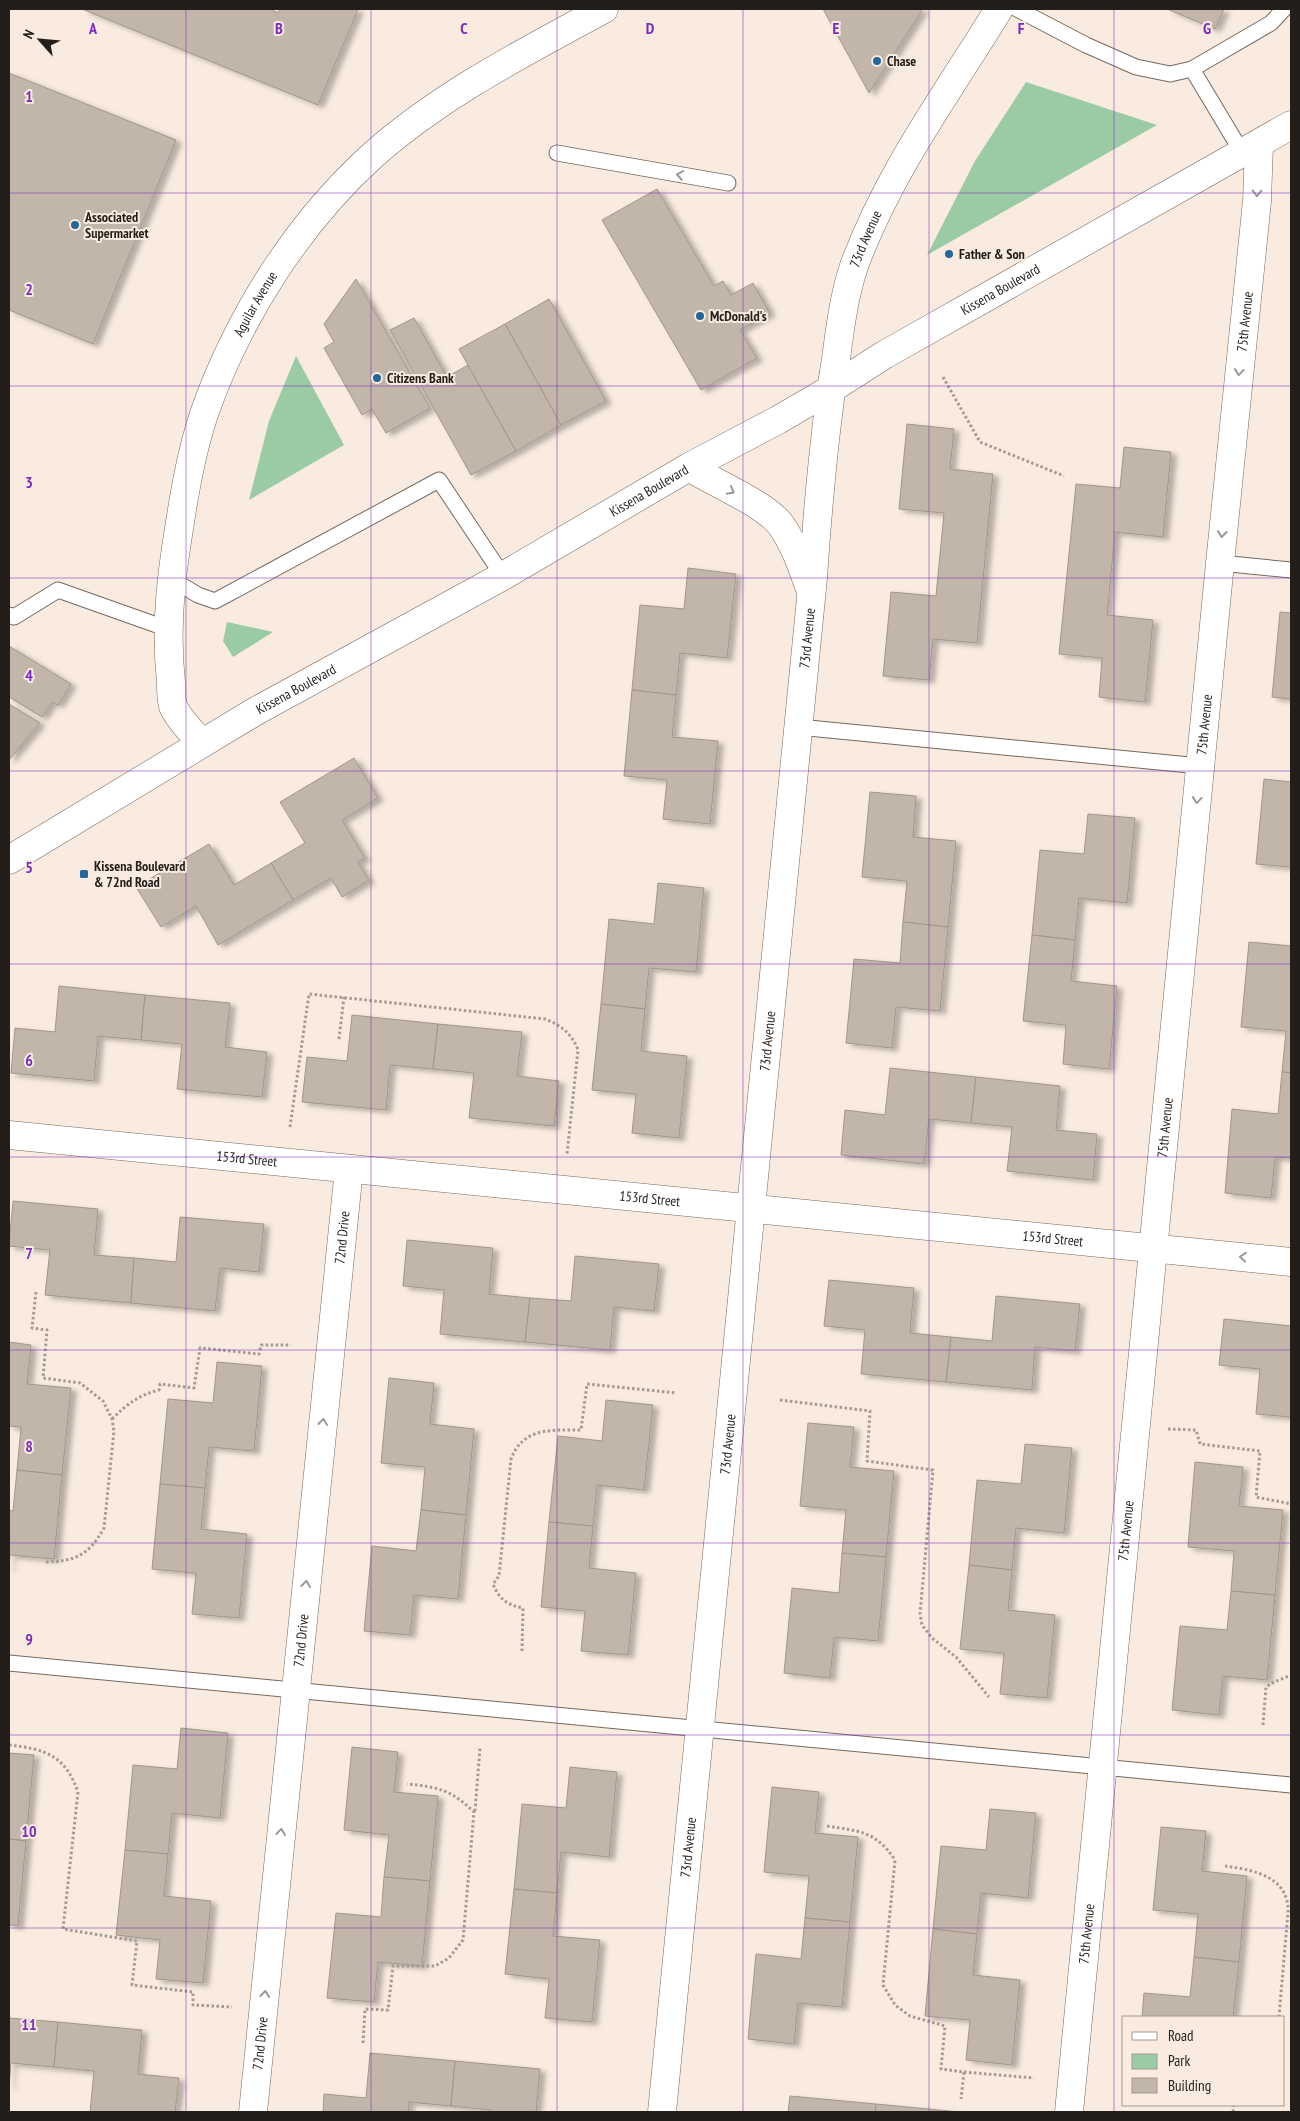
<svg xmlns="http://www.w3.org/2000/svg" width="1300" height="2121" font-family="'PT Sans Narrow',sans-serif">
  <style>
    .green { fill: #9bcba4 }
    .building { fill: #c2b5aa; stroke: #a2968b; filter: url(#shadow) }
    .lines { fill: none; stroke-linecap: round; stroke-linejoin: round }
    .service-casing { stroke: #75695f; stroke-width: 17 }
    .minor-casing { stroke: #75695f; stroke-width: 29 }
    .tertiary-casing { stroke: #75695f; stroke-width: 29 }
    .secondary-casing { stroke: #75695f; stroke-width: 29 }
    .path { stroke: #a59a92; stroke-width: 3; stroke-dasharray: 2.5 2.5; stroke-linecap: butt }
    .service { stroke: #fff; stroke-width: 15 }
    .minor { stroke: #fff; stroke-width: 28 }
    .tertiary { stroke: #fff; stroke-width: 28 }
    .secondary { stroke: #fff; stroke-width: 28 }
    .oneway { stroke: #9c9a98 }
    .grid { fill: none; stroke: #7b2cbf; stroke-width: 1; stroke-opacity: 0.55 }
    .poi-dot { fill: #22669b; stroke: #f9ebdf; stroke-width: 2 }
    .labels { text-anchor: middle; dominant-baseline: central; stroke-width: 4; stroke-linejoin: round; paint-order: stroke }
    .poi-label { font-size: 14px; font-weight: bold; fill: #231e1a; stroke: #f9ebdf; text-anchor: start }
    .street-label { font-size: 14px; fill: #231e1a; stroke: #f9ebdf }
    .grid-label { font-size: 16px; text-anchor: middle; font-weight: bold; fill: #7b2cbf; stroke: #f9ebdf; stroke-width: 4; stroke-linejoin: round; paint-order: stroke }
  </style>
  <defs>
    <filter id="shadow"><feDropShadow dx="5.5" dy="3" stdDeviation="2.5" flood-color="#0004"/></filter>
  </defs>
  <rect width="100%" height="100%" fill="#f9ebdf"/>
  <g class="green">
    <path d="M1026,82L1157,125L927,255L975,161Z"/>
    <path d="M296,356L344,445L249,500L269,421Z"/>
    <path d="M227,622L273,632L233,657L223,641Z"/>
  </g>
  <g class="building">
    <path d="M82,9H269L278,13L280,9H358L318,105Z"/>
    <path d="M823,9H923L869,93Z"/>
    <path d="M1167,9H1224L1215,29Z"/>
    <path d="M9,73L176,140L93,344L9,310Z"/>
    <path d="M657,189L714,286L723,281L731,295L753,283L770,313L740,330L757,358L701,390L602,220Z"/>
    <path d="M356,279L430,408L386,433L372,409L362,415L324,348L334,342L324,324Z"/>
    <path d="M549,299L606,401L561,425L505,324Z"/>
    <path d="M414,318L447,377L468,365L516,451L471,475L390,330Z"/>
    <path d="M505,324L561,425L516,451L459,349Z"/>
    <path d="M907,424L954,429L950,469L993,474L977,643L933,639L929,680L883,676L891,592L936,596L944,513L899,509Z"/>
    <path d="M1124,447L1171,452L1163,537L1115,532L1107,615L1153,620L1145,702L1099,697L1102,658L1059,654L1076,484L1120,488Z"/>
    <path d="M688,568L736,574L727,658L680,653L676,695L632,690L640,605L684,609Z"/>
    <path d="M1280,612L1291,613V699L1272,697Z"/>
    <path d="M9,646L71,684L58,705L52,702L42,717L9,697Z"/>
    <path d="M632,690L676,695L672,737L718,741L710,824L663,819L667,780L624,776Z"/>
    <path d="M9,704L40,723L9,760Z"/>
    <path d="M354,758L378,798L342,820L365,858L358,862L369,880L342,897L331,878L293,900L271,863L305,843L280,802Z"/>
    <path d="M1264,779L1291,782V867L1256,864Z"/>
    <path d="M870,792L916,796L913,837L956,841L948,927L903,922L907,881L862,877Z"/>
    <path d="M1088,814L1135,818L1127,903L1079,898L1075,940L1032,935L1040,850L1084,854Z"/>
    <path d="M209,844L234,885L271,863L293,900L218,945L196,906L161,927L136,887Z"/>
    <path d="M658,883L704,888L696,972L649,968L645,1009L601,1004L609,919L654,924Z"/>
    <path d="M903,922L948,927L940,1011L896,1007L892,1048L846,1043L854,959L900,963Z"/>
    <path d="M1032,935L1075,940L1071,981L1117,986L1109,1069L1063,1064L1066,1025L1023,1021Z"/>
    <path d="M1249,942L1291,946V1073L1282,1072L1286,1031L1241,1027Z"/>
    <path d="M59,986L145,995L141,1040L98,1036L94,1081L11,1073L15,1028L55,1032Z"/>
    <path d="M145,995L230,1003L225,1047L267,1052L262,1097L177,1089L182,1044L141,1040Z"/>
    <path d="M601,1004L645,1009L641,1051L687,1056L679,1138L632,1133L636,1094L592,1090Z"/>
    <path d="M352,1015L438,1024L433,1069L390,1065L386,1110L302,1102L307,1057L347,1061Z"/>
    <path d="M438,1024L522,1032L517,1076L559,1081L554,1126L469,1118L474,1073L433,1069Z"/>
    <path d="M890,1068L976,1077L971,1123L929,1119L924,1164L841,1155L845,1110L885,1115Z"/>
    <path d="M1282,1072L1291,1073V1158L1275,1157L1271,1198L1225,1193L1232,1109L1278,1114Z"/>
    <path d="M976,1077L1060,1086L1056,1130L1097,1134L1093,1180L1007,1171L1012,1127L971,1123Z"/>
    <path d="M13,1201L98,1209L94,1255L134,1258L131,1303L45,1295L50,1250L9,1246Z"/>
    <path d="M180,1217L264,1224L259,1272L220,1268L215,1311L131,1303L134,1258L176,1262Z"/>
    <path d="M407,1240L493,1248L489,1294L530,1298L525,1342L440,1334L444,1290L403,1286Z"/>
    <path d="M575,1256L659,1264L654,1311L614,1307L610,1350L525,1342L530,1298L571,1301Z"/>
    <path d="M829,1280L914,1288L910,1333L951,1337L946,1382L861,1374L865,1330L824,1326Z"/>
    <path d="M996,1296L1080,1304L1075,1351L1035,1347L1032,1390L946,1382L951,1337L992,1341Z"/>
    <path d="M1224,1319L1291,1326V1417L1256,1414L1260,1369L1219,1365Z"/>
    <path d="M9,1342L31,1345L27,1384L71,1388L62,1475L17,1470L21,1427L9,1426Z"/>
    <path d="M217,1362L262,1366L254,1451L209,1447L205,1488L160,1484L168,1399L213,1403Z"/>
    <path d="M389,1378L434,1383L430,1424L474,1429L466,1515L421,1510L425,1467L381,1463Z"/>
    <path d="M606,1400L653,1405L644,1490L597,1485L593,1526L549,1522L558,1436L602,1441Z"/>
    <path d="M808,1423L854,1427L850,1467L894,1471L886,1557L842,1553L846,1510L800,1506Z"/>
    <path d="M1025,1444L1072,1448L1064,1533L1016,1528L1012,1570L969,1565L977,1480L1021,1484Z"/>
    <path d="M1195,1462L1243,1467L1239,1506L1283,1510L1275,1595L1231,1591L1234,1551L1188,1547Z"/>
    <path d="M17,1470L62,1475L54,1559L10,1555L9,1569V1510L13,1511Z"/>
    <path d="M160,1484L205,1488L201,1529L247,1534L239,1618L192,1614L196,1573L152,1569Z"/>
    <path d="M421,1510L466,1515L458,1599L414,1595L410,1635L364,1631L372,1546L416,1551Z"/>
    <path d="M549,1522L593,1526L589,1568L636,1573L628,1655L581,1651L585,1611L541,1607Z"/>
    <path d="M842,1553L886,1557L878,1641L834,1637L830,1678L784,1673L792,1588L839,1593Z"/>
    <path d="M969,1565L1012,1570L1008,1610L1055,1615L1047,1698L1000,1694L1004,1653L960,1649Z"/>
    <path d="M1231,1591L1275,1595L1267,1680L1223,1676L1219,1715L1172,1710L1180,1626L1227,1630Z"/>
    <path d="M181,1728L228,1733L220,1818L172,1813L168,1854L125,1850L133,1765L177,1769Z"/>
    <path d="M352,1747L398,1752L394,1792L438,1796L430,1881L384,1877L389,1835L344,1830Z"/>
    <path d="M9,1753L34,1755L26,1841L9,1839Z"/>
    <path d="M570,1767L617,1772L609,1857L561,1852L557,1893L514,1889L522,1804L566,1808Z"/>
    <path d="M772,1787L819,1792L815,1833L858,1837L850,1922L805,1918L809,1876L764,1872Z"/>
    <path d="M990,1809L1036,1813L1028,1898L981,1893L977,1934L933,1929L941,1846L986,1850Z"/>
    <path d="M1161,1827L1206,1831L1202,1871L1247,1876L1239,1962L1194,1957L1198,1914L1153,1910Z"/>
    <path d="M9,1839L26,1841L18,1926L9,1925Z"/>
    <path d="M125,1850L168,1854L164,1896L211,1901L203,1983L156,1979L160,1940L116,1935Z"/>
    <path d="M384,1877L430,1881L422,1966L378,1962L374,2002L327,1998L336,1913L381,1917Z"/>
    <path d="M514,1889L557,1893L553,1936L600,1940L592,2022L545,2018L549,1979L505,1974Z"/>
    <path d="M805,1918L850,1922L842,2007L798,2003L794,2044L748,2039L756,1954L801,1959Z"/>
    <path d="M933,1929L977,1934L973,1975L1020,1980L1012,2065L966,2060L970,2020L925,2016Z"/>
    <path d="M1194,1957L1239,1962L1233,2017H1142L1144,1993L1190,1997Z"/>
    <path d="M9,2018L58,2022L54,2067L11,2063L9,2087Z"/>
    <path d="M58,2022L142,2030L138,2074L179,2078L175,2112H90L94,2071L54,2067Z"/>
    <path d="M370,2053L455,2061L451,2106L409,2102L408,2112H323L324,2094L366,2098Z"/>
    <path d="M455,2061L540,2069L536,2112H490L491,2110L451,2106Z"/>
    <path d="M790,2096L876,2104L875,2112H788Z"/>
    <path d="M876,2104L960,2112H875Z"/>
  </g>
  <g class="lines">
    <defs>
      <g id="service">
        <path d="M1017,9L1086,45L1136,67L1170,74L1192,69L1271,23L1284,9"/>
        <path d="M1192,69L1243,154"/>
        <path d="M557,153L728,183"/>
        <path d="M1220,563L1291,570"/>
        <path d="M171,579L198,595L215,601L439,480L503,576"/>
        <path d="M9,615L14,617L58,590L168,629"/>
        <path d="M798,727L1200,766"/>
        <path d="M9,1663L1291,1785"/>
      </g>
      <g id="minor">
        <path id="s1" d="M201,743C193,733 177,717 173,706C171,699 171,689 171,682C166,637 169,593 176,548C183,502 190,455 205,411C239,316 297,224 372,156C440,95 525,52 604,9"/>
        <path id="s2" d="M9,1135L1291,1262"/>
        <path id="s3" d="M253,2112L349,1169"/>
        <path id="s4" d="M1069,2112L1220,563L1257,201L1259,144"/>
      </g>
      <g id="tertiary">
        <path id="s5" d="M662,2112L813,578C818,504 824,432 836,359C840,328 844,296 854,266C889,171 947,94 999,9"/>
      </g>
      <g id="secondary">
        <path d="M689,467C714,483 764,503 781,525C795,545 803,569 811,592"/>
        <path id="s6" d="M9,860L256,711L503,576L689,467L778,420L831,389L884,355L1291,125"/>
      </g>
    </defs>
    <use href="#service" class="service-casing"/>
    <use href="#minor" class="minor-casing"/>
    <use href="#tertiary" class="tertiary-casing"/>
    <use href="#secondary" class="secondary-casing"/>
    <g class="path">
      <path d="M943,377L980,442L1064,476"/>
      <path d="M339,1039L344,997"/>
      <path d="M290,1127L309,994L545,1019C561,1025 572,1034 578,1050L567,1154"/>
      <path d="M36,1292L32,1328L47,1330L43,1378L80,1383L103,1401L112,1419L114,1431L104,1528C89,1555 76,1561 46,1562"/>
      <path d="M780,1400L870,1411L867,1461L933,1470L920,1614L922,1625L932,1638L956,1657L989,1697"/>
      <path d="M112,1419C127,1404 139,1395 159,1390L160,1384L194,1388L200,1348L259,1354L261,1345H291"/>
      <path d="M1168,1429L1196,1430L1200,1444L1260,1451L1256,1497L1291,1504"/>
      <path d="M522,1651L523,1608C507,1605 499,1599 493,1584L499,1576L511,1459C523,1427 552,1430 581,1430L587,1384L676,1393"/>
      <path d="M1263,1725L1266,1687L1272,1683L1291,1675"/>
      <path d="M9,1745C45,1749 65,1755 78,1792L63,1929L137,1941L132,1985L193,1992V2005L232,2007"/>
      <path d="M475,1811L480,1748"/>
      <path d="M827,1826C859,1831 876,1831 895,1860L883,1985L895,2005L910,2016L945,2026L941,2069L964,2072L961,2099"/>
      <path d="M1225,1866C1253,1870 1289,1876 1288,1912L1279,2017"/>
      <path d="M363,2043L365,2009L388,2010L393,1966H435L449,1958L463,1940L474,1812C451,1790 439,1787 407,1784"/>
      <path d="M964,2072L1034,2078"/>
      <path d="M1233,2112L1234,2105"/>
    </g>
    <use href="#service" class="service"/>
    <use href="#minor" class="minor"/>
    <use href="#tertiary" class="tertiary"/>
    <use href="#secondary" class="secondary"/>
  </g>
  <defs><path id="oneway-chevron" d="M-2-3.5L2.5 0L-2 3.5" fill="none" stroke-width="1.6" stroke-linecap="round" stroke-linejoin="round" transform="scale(1.25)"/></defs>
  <g class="oneway">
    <use href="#oneway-chevron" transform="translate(680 175) rotate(-170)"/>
    <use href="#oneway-chevron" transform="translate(1257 193) rotate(92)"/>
    <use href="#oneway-chevron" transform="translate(1239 372) rotate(96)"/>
    <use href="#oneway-chevron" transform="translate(731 491) rotate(28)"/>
    <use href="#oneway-chevron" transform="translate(1222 534) rotate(96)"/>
    <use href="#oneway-chevron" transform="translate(1197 800) rotate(95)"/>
    <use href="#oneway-chevron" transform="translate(1243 1257) rotate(-175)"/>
    <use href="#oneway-chevron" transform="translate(323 1422) rotate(-84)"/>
    <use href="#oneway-chevron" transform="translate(306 1584) rotate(-84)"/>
    <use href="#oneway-chevron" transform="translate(281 1832) rotate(-84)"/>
    <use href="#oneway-chevron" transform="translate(265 1994) rotate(-84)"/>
  </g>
  <path class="grid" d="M186,9V2112M371,9V2112M557,9V2112M743,9V2112M929,9V2112M1114,9V2112M9,193H1291M9,386H1291M9,578H1291M9,771H1291M9,964H1291M9,1157H1291M9,1350H1291M9,1543H1291M9,1735H1291M9,1928H1291"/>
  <g class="poi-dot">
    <circle cx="877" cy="61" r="5"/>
    <circle cx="75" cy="225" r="5"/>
    <circle cx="949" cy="254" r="5"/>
    <circle cx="700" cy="316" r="5"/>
    <circle cx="377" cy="378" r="5"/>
    <rect x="79" y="869" width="10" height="10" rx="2.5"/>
  </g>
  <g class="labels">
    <g class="poi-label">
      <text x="887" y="61">Chase</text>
      <text x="85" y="217">Associated<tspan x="85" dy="16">Supermarket</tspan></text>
      <text x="959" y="254">Father &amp; Son</text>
      <text x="710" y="316">McDonald's</text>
      <text x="387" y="378">Citizens Bank</text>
      <text x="94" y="866">Kissena Boulevard<tspan x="94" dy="16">&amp; 72nd Road</tspan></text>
    </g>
    <g class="street-label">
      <text stroke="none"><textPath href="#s5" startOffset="1886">73rd Avenue</textPath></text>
      <text stroke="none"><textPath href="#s6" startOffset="1144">Kissena Boulevard</textPath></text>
      <text stroke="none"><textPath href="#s1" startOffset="464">Aguilar Avenue</textPath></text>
      <text stroke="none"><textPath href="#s4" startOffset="1799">75th Avenue</textPath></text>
      <text stroke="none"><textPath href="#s6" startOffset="739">Kissena Boulevard</textPath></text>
      <text stroke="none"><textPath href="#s5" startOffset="1481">73rd Avenue</textPath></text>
      <text stroke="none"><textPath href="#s6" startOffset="334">Kissena Boulevard</textPath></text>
      <text stroke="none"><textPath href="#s4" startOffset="1394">75th Avenue</textPath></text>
      <text stroke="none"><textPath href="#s5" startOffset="1076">73rd Avenue</textPath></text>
      <text stroke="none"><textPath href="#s4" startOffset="989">75th Avenue</textPath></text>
      <text stroke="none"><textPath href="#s2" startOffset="239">153rd Street</textPath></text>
      <text stroke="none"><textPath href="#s2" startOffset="644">153rd Street</textPath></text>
      <text stroke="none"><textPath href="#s3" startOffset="879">72nd Drive</textPath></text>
      <text stroke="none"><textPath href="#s2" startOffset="1049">153rd Street</textPath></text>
      <text stroke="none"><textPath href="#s5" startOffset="671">73rd Avenue</textPath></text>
      <text stroke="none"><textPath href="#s4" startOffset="584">75th Avenue</textPath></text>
      <text stroke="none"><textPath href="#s3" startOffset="474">72nd Drive</textPath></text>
      <text stroke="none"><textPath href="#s5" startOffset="266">73rd Avenue</textPath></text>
      <text stroke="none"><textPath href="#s4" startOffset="179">75th Avenue</textPath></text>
      <text stroke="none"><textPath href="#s3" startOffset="69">72nd Drive</textPath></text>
    </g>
  </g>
  <g class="grid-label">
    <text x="93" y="34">A</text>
    <text x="279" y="34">B</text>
    <text x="464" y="34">C</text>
    <text x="650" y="34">D</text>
    <text x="836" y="34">E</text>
    <text x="1021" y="34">F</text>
    <text x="1207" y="34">G</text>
    <text x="29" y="102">1</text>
    <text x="29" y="295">2</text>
    <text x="29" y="488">3</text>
    <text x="29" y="681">4</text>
    <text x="29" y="873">5</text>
    <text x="29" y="1066">6</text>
    <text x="29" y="1259">7</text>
    <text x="29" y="1452">8</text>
    <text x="29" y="1645">9</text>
    <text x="29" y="1837">10</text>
    <text x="29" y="2030">11</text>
  </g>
  <rect width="1300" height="2121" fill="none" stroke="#231e1a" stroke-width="20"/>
  <rect x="1122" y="2016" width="162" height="90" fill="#f9ebdf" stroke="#a39990"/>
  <rect x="1132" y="2032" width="25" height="8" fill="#ffffff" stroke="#a39990"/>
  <text x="1168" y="2041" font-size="15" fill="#231e1a">Road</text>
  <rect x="1132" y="2054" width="25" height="15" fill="#9bcba4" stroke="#a39990"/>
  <text x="1168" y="2066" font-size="15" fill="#231e1a">Park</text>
  <rect x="1132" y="2078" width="25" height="15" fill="#c2b5aa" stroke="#a39990"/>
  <text x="1168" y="2091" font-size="15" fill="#231e1a">Building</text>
  <g transform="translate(40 40) rotate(297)" stroke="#f9ebdf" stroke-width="4" paint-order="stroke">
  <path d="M0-4L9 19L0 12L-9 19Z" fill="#231e1a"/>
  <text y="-8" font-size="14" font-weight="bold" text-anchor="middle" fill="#231e1a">N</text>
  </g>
</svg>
